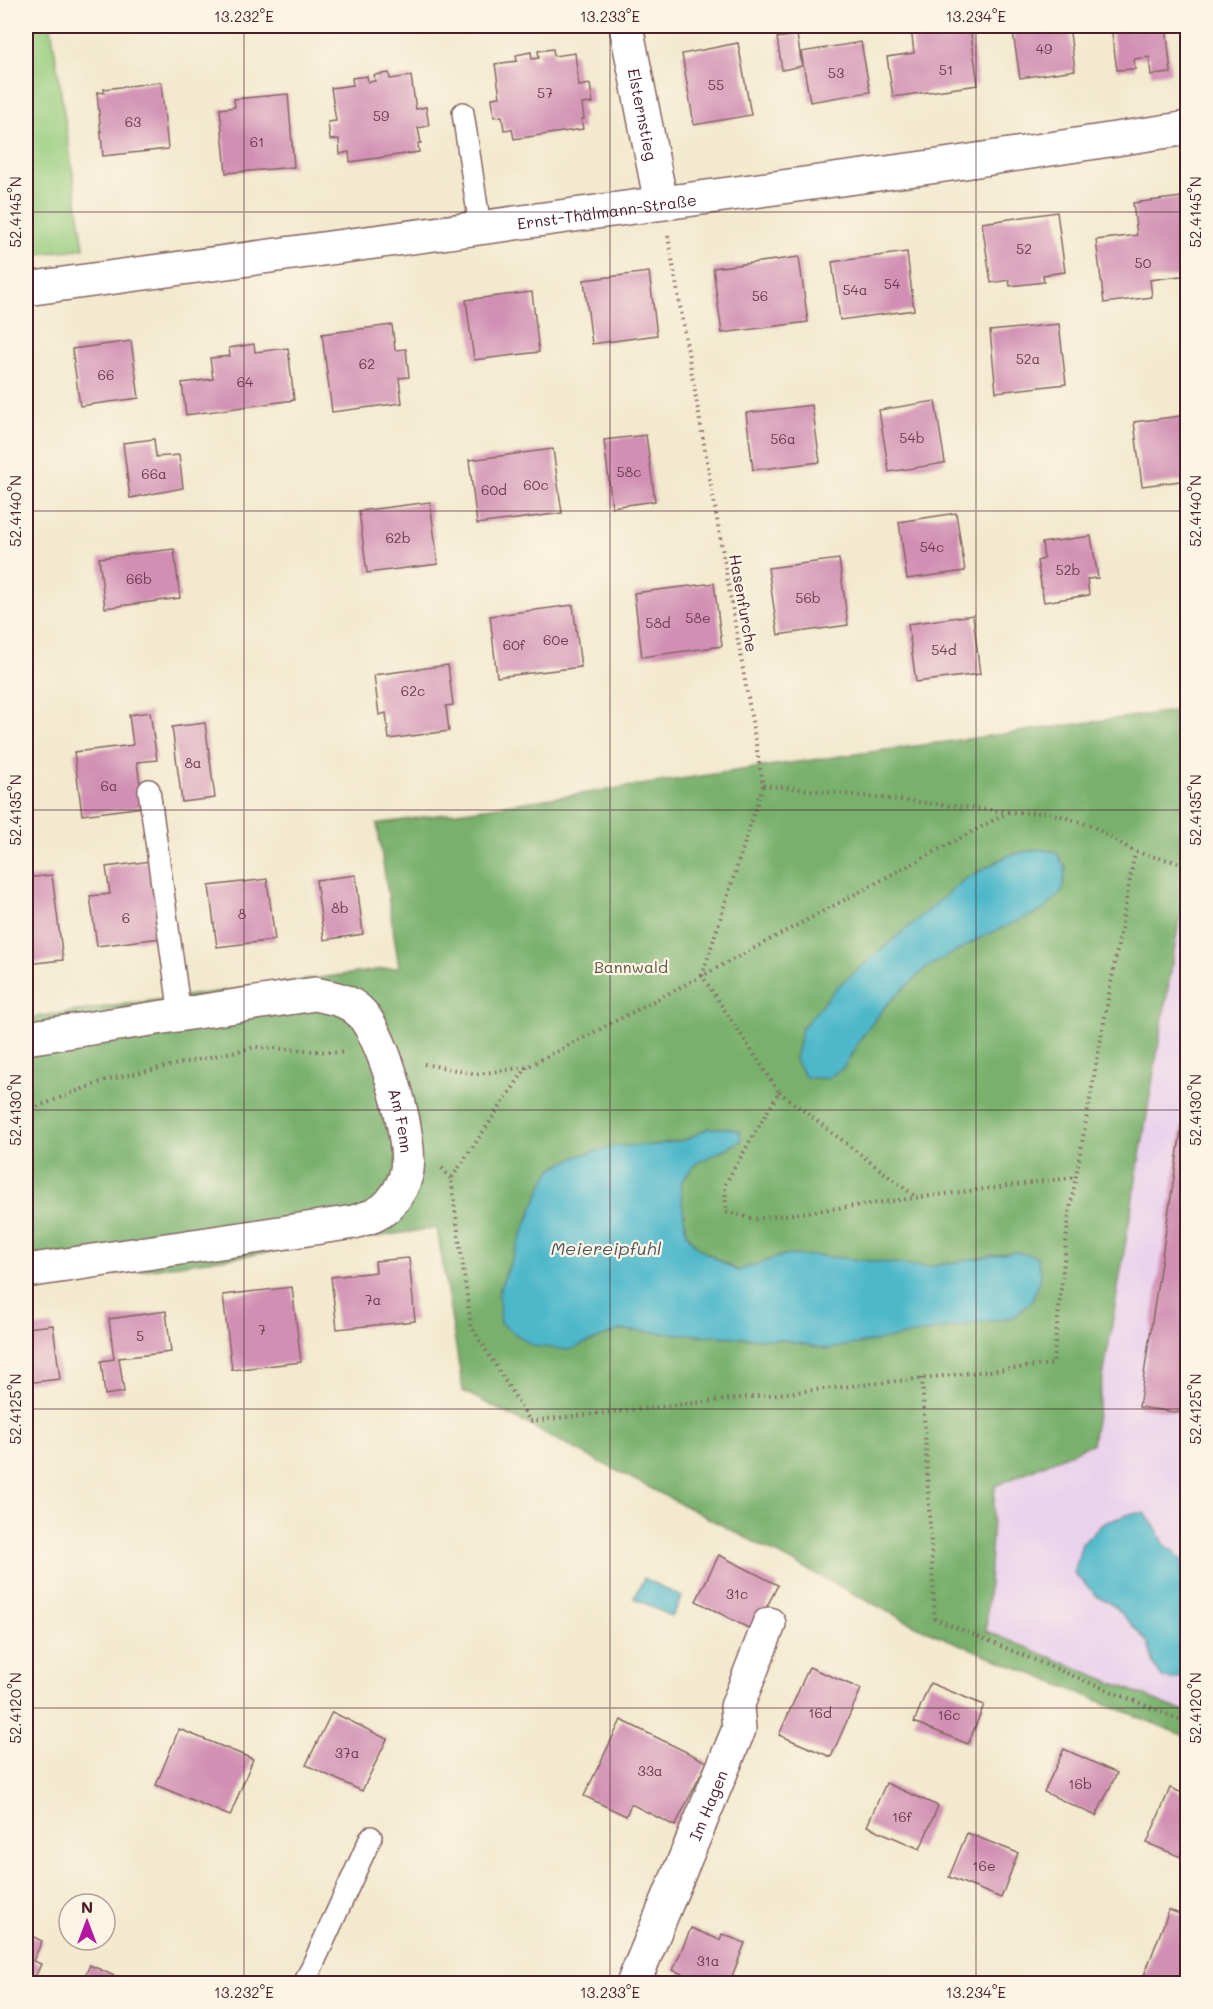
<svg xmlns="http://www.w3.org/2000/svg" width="1213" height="2009" font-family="Mali,sans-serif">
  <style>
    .built { fill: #ead1ec }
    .green { fill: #96cc7d; stroke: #707654; stroke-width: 1.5 }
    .forest { fill: #78b06c; stroke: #61684c; stroke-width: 1.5; fill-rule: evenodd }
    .water { fill: #4db8ca; stroke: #4c6c7a; stroke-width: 1.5 }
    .building { fill: #d190b3 }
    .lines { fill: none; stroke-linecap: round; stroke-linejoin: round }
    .service-casing { stroke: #856664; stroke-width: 24 }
    .minor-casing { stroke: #856664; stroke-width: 36 }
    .tertiary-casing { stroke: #856664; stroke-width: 36 }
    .path { stroke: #856664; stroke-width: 4; stroke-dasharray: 1.5 4.5; stroke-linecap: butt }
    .service { stroke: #fff; stroke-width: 21 }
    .minor { stroke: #fff; stroke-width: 33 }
    .tertiary { stroke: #fff; stroke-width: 33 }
    .ticks { fill: none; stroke: #4a1f2b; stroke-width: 1.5; stroke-opacity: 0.45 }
    .labels { text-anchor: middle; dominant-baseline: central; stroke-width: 4.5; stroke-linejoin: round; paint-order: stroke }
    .number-label { font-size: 14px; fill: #6c3b4d }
    .street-label { font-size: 16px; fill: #4a1f2b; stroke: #fcf5e5 }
    .park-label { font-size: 16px; fill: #615344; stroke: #fcf5e5 }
    .water-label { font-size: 18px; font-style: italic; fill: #4b5563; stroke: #fcf5e5 }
    .neatline { fill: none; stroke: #4a1f2b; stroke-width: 2 }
    .ticks-label { font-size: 15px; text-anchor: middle; fill: #4a1f2b }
  </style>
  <rect width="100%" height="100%" fill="#fcf5e5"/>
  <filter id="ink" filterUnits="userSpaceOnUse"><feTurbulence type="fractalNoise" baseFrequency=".0167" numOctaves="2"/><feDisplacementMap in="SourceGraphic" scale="12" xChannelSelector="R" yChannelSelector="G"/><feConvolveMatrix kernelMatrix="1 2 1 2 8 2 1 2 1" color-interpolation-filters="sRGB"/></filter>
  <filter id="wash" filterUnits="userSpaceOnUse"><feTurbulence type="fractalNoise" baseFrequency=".008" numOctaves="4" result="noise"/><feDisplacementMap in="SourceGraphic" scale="24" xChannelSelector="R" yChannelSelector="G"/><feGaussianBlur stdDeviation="1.35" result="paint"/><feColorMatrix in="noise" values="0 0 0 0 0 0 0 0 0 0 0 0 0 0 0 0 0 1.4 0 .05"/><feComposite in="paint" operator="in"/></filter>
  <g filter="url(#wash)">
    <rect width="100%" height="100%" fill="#f2e9ce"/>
    <path class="built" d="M1183,898L1188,900L1187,1713L986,1631L995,1486L1092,1444Z"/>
    <path class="green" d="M26,26H51L84,248L26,256Z"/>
    <path class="forest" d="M1187,709V899L1183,898L1092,1444L995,1486L986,1631L1187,1713V1737L920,1628L463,1391L437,1228L26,1287V1018L399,967L377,824L775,765ZM1039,849L1056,852L1066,869L981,937L926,968L886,1005L861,1038L843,1068L802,1028L965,879L1009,855ZM708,1128L695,1164L680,1184L686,1232L698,1248L738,1271L784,1255L821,1256L928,1267L1014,1252L828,1349L783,1340L620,1330L499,1290L544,1181L553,1168L654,1145L686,1140Z"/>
    <g class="water">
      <path d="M1039,849L1056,852L1066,869L1062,891L1045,909L982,937L926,968L886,1005L861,1038L843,1068L826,1079L805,1077L795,1060L802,1028L836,988L965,879L1009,855Z"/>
      <path d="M708,1128H728L740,1131L741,1141L695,1164L680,1184L686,1233L698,1248L737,1271L784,1255L821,1256L928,1267L1014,1252L1038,1257L1041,1276L1032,1301L1013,1317L828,1349L783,1340L620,1330L569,1350L533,1346L500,1323L499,1291L544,1181L553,1168L578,1156L615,1146L654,1145L686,1140Z"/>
      <path d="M1133,1513H1145L1159,1533L1165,1546L1173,1550L1187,1566V1674L1175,1679L1162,1678L1154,1665L1148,1643L1114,1605L1099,1598L1074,1573L1082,1543L1104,1523Z"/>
      <path d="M644,1578L682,1597L672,1617L634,1598Z"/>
    </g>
    <g id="blocks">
      <g class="building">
        <path d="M919,26H970L978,85L893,97L887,57L914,53L911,27Z"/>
        <path d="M1012,26H1069L1075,70L1020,78Z"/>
        <path d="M1111,26H1166L1171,73L1151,75L1149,57L1134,59L1135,69L1117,70Z"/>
        <path d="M797,35L802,66L782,70L777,38Z"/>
        <path d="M861,42L870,92L810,102L801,52Z"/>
        <path d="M738,43L751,115L694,125L682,54Z"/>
        <path d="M553,49L554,56L575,53L579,86L590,84L593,103L582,104L584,119H581L583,129L514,139L512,129L504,130L502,116L494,117L492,98L500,97L495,64L517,61L516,55L531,52L532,59L539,58L538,51Z"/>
        <path d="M389,73L390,79L411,76L416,109L426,107L429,126L418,128L421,143H418L419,152L350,162L349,152L340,154L339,139L330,140L328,122L336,121L331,88L353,85L352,78L367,76L368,82L375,81L374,75Z"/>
        <path d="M161,82L168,149L103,156L97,92L104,93V89Z"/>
        <path d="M288,94L294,167L226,173L220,109L235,107L234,99Z"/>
        <path d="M1181,197L1188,248V275L1150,280L1152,297L1104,303L1096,240L1137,235L1133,203Z"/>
        <path d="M1057,212L1065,272L1043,275L1044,282L1010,286L1009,280L991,283L982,223Z"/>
        <path d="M907,252L914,310L840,320L832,262Z"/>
        <path d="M799,257L808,322L722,333L713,268Z"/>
        <path d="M649,272L657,335L592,344L584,280Z"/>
        <path d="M532,292L539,352L474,360L466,300Z"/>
        <path d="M1059,324L1066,384L996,392L990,331Z"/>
        <path d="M392,325L395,350L406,349L409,377L399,378L402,403L332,412L322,334Z"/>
        <path d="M131,341L139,398L80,406L72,349Z"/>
        <path d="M254,344L255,352L288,348L294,400L186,415L182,383L213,379L210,358L230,356L229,348Z"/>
        <path d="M935,401L945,463L889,472L879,410Z"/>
        <path d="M812,405L820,462L753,470L746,413Z"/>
        <path d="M1188,415V480L1142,486L1134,422Z"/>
        <path d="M646,435L655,501L612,507L604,440Z"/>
        <path d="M154,439L156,457L179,455L183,488L130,498L123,443Z"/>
        <path d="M553,449L562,513L477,524L469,460Z"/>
        <path d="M430,502L438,564L367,573L359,511Z"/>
        <path d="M956,513L965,571L907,579L899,522Z"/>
        <path d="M1091,536L1098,578L1087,579L1089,595L1044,602L1037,561L1044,559L1042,543Z"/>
        <path d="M174,549L180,598L105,608L99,558Z"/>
        <path d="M839,559L848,625L778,635L768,568Z"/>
        <path d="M714,583L722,646L642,657L634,593Z"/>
        <path d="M573,605L581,667L497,677L490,616Z"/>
        <path d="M973,615L980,674L916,682L908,624Z"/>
        <path d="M448,665L453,705L446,706L449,731L389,739L386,713L379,715L374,675Z"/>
        <path d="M26,712H27L31,748L26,749Z"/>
        <path d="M150,712L157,760L137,762L143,807L82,815L74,752L133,745L129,715Z"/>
        <path d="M205,723L215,798L182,802L172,727Z"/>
        <path d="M151,861L161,938L97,946L90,896L110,894L106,867Z"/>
        <path d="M52,875L63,960L26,964V878Z"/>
        <path d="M356,875L363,934L324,940L316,880Z"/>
        <path d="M267,879L275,940L217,947L209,886Z"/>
        <path d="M1186,1098H1188V1414L1139,1407Z"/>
        <path d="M409,1258L415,1321L337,1329L331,1277L376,1272L375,1261Z"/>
        <path d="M292,1287L301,1362L232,1370L223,1295Z"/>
        <path d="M166,1311L171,1352L119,1358L124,1392L105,1395L101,1361L114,1359L109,1319Z"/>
        <path d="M53,1325L60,1379L26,1383V1328Z"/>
        <path d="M719,1555L778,1585L754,1631L696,1601Z"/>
        <path d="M809,1667L861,1689L831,1757L779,1735Z"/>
        <path d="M930,1683L984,1705L968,1744L914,1722Z"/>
        <path d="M332,1712L387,1739L362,1791L306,1765Z"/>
        <path d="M621,1720L707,1762L675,1826L631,1804L626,1816L584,1796Z"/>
        <path d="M179,1729L253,1759L230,1816L156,1785Z"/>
        <path d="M1064,1749L1117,1773L1096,1816L1044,1792Z"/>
        <path d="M886,1783L938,1806L920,1849L867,1826Z"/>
        <path d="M1170,1788L1188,1795V1860L1147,1843Z"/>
        <path d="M967,1833L1018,1853L1001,1898L949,1877Z"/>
        <path d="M1169,1910L1188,1917V1984H1148L1142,1981Z"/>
        <path d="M691,1928L720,1940L722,1934L745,1943L729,1984H705L673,1970Z"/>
        <path d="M26,1933L42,1941L33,1961L41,1964L34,1980L26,1975Z"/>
        <path d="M90,1965L132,1984H81Z"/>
      </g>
    </g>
  </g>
  <g filter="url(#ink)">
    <use href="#blocks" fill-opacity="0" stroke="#856664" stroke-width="1.5"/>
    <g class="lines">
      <defs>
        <g id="service">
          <path d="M463,113L480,227"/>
          <path d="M149,790L180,1015"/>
          <path d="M304,1984L371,1837"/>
        </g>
        <g id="minor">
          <path id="s1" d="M626,26L661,203"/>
          <path id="s2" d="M26,1038L315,994C332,998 348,999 361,1013C384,1037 415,1143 406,1175C402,1189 390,1208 376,1214C370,1218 361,1219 354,1222L26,1271"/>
          <path id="s3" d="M633,1984L739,1729L737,1707L769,1624"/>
        </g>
        <g id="tertiary">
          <path id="s4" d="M26,289L938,166L1188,128"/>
        </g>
      </defs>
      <use href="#service" class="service-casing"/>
      <use href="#minor" class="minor-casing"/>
      <use href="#tertiary" class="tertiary-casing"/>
      <g class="path">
        <path d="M668,236L763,785L702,976L779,1092L725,1184L726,1212L754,1219L1076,1177"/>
        <path d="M763,785L1009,812"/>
        <path d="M424,1064L478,1074L527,1067L702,976L1009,812L1051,813L1092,826L1135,852L1188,865"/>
        <path d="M527,1067L451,1179L471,1326L530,1421L1053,1364L1069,1214L1135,852"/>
        <path d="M779,1092L916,1197"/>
        <path d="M26,1111L106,1080L255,1047L345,1053"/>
        <path d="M442,1168L451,1179"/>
        <path d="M922,1378L935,1619L1188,1723"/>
      </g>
      <use href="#service" class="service"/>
      <use href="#minor" class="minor"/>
      <use href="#tertiary" class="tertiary"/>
    </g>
  </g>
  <path class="ticks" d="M244,26V1984M610,26V1984M976,26V1984M26,212H1188M26,511H1188M26,810H1188M26,1110H1188M26,1409H1188M26,1708H1188"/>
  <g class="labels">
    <g class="number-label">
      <text x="1044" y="48">49</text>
      <text x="946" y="69">51</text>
      <text x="836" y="72">53</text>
      <text x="716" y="84">55</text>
      <text x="545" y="92">57</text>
      <text x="381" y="115">59</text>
      <text x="133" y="121">63</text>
      <text x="257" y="141">61</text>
      <text x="1024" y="248">52</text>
      <text x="1143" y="262">50</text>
      <text x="892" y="283">54</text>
      <text x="855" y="289">54a</text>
      <text x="760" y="295">56</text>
      <text x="1028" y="358">52a</text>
      <text x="367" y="363">62</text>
      <text x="106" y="374">66</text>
      <text x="245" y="381">64</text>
      <text x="912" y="437">54b</text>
      <text x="783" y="438">56a</text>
      <text x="629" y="471">58c</text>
      <text x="154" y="473">66a</text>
      <text x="536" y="484">60c</text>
      <text x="494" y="489">60d</text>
      <text x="398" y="537">62b</text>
      <text x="932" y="546">54c</text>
      <text x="1068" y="569">52b</text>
      <text x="139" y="578">66b</text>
      <text x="808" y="597">56b</text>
      <text x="698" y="617">58e</text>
      <text x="658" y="622">58d</text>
      <text x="556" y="639">60e</text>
      <text x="514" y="644">60f</text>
      <text x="944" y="649">54d</text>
      <text x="413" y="690">62c</text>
      <text x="193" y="762">8a</text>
      <text x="109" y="785">6a</text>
      <text x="340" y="907">8b</text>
      <text x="242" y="913">8</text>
      <text x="126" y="917">6</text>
      <text x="373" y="1299">7a</text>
      <text x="262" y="1329">7</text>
      <text x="140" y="1335">5</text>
      <text x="737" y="1593">31c</text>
      <text x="820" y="1712">16d</text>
      <text x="949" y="1714">16c</text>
      <text x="347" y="1752">37a</text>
      <text x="650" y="1770">33a</text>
      <text x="1080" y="1783">16b</text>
      <text x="902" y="1816">16f</text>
      <text x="984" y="1865">16e</text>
      <text x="708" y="1960">31a</text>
    </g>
    <g class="street-label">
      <text stroke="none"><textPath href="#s1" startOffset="90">Elsternstieg</textPath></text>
      <text stroke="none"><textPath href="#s4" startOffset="586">Ernst-Thälmann-Straße</textPath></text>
      <text transform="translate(744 603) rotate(80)">Hasenfurche</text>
      <text stroke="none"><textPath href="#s2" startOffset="459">Am Fenn</textPath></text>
      <text stroke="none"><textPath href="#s3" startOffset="194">Im Hagen</textPath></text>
    </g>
    <g class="park-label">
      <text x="631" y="966">Bannwald</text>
    </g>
    <g class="water-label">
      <text x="606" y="1248">Meiereipfuhl</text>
    </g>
  </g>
  <rect width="1213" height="2009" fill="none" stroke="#fcf5e5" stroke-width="66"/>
  <g transform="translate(87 1922)"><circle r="28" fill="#fcf5e5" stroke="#b59f9b" stroke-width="1.5"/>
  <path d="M0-4.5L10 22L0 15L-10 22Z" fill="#b5179e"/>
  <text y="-9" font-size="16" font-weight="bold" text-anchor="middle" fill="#4a1f2b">N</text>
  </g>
  <rect x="33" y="33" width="1147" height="1943" class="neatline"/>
  <g class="ticks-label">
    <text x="244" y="22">13.232°E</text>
    <text x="610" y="22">13.233°E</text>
    <text x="976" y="22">13.234°E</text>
    <text transform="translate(16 212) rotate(-90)" y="5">52.4145°N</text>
    <text transform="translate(1196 212) rotate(-90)" y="5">52.4145°N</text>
    <text transform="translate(16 511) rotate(-90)" y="5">52.4140°N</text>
    <text transform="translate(1196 511) rotate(-90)" y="5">52.4140°N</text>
    <text transform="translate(16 810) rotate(-90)" y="5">52.4135°N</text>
    <text transform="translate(1196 810) rotate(-90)" y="5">52.4135°N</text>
    <text transform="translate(16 1110) rotate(-90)" y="5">52.4130°N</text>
    <text transform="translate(1196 1110) rotate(-90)" y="5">52.4130°N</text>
    <text transform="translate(16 1409) rotate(-90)" y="5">52.4125°N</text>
    <text transform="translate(1196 1409) rotate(-90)" y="5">52.4125°N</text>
    <text transform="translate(16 1708) rotate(-90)" y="5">52.4120°N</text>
    <text transform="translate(1196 1708) rotate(-90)" y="5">52.4120°N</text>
    <text x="244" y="1998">13.232°E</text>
    <text x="610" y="1998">13.233°E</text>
    <text x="976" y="1998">13.234°E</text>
  </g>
</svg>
